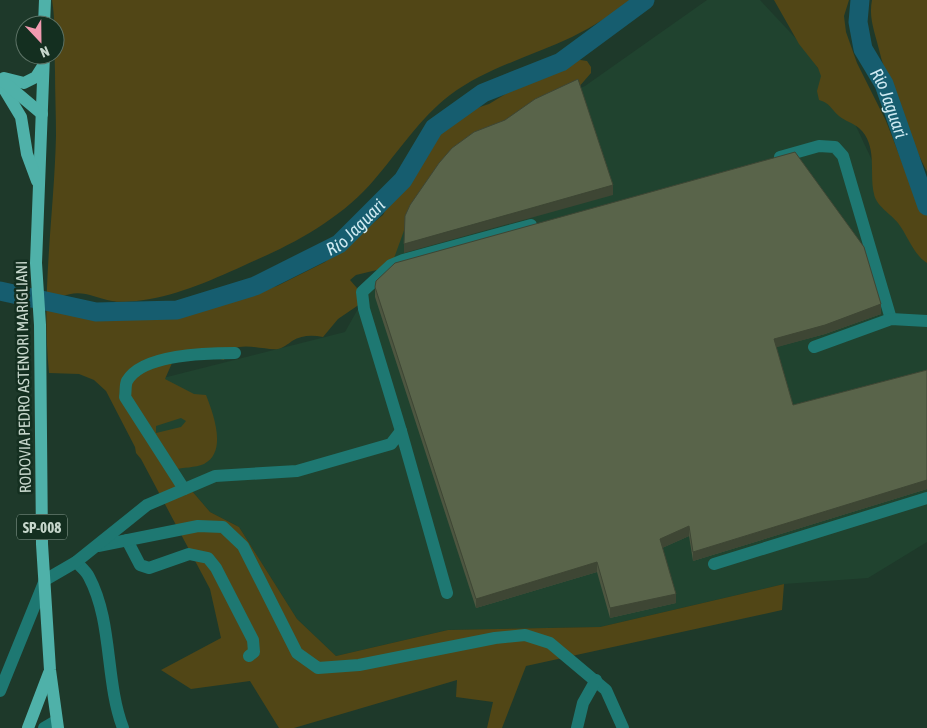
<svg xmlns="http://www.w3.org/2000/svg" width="927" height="728" font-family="'Asap Condensed',sans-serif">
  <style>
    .built { fill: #20432f }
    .green { fill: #514616; fill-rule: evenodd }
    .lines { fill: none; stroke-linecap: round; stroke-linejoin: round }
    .river { stroke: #165d6f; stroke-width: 19 }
    .minor { stroke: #1e7872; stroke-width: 12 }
    .major { stroke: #4fb1a9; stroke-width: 12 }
    .wall { fill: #4d5640 }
    .shaded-wall { fill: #3e4634 }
    .building { fill: #59644a; stroke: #3e4634 }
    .labels { text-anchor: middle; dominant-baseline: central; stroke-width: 5; stroke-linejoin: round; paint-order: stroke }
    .shield { fill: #142f20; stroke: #91a598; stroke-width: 1 }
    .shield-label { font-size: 15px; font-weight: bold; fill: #c7d7cc }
    .street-label { font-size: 16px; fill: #c7d7cc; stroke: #142f20 }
    .water-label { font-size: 18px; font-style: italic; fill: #cfeaf2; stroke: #142f20 }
  </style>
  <rect width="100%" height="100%" fill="#1e392a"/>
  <path class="built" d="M707,0H760L803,46L855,124L913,248L927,261V542L868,578L784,584L600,627L448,630L336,656L297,619L239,527L210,512L156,449V426L163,378L345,332L405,225L490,126L585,86Z"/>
  <g class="green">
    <path d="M52,0H634C614,13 594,26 572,37C532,56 486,68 450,95C419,119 399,151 374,180C345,215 298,242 256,260C223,275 185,293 150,299C139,301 122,303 112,301C93,297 80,288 61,297V302L89,319L162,317L182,314L277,286L325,262L383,215L415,155L440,120L489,104L557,63L574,59L587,61L591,67V73L578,88L410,214L393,261L381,269L356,275L350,280L363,295L360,304L338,319L323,337C312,335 302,335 292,341C288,344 283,348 278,349C262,351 232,337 224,360L203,355L172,363L165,379L194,394L206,395C213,413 228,452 204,464C195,468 183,467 174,470L210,512L239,527L297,619L336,656L448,630L600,627L784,584L782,610L526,666L502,728H487L493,702L456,697L457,680L294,728H279L250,681L191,689L161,670L221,638L210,589L141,459L136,453L135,447L106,391L94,380L79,374L49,373C41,291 54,217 56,136C56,115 55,93 55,72C54,47 56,25 52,0ZM181,418L186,421L181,427L156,433V426Z"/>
    <path d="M774,0H849L844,16L846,32L857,63L886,121L916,198L927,215V263C913,254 908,236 898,223C891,214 876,206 874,194C869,172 878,145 859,128C853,123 845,121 839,116C831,109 830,103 819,100L817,91L821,76L818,68L799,44Z"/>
    <path d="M872,0H927V172C906,129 888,88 877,42C873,27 869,15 872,0Z"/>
  </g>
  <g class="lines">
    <g class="river">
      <path id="s1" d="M860,0L858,22L863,49L884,84L927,206"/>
      <path id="s2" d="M0,291L96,312L177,310L255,286L339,244L403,180L434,128L483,93L561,62L645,0"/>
    </g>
    <g class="minor">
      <path d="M780,157L819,146L835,147L843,156L891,319"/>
      <path d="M814,347L891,319L927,321"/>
      <path d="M401,431L364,309L362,292L391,265L403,260L531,225"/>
      <path d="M184,489L125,397C126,392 125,385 127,381C142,354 207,353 235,353"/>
      <path d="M127,540L140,565L149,568L189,554L208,558L216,568L253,640L254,652L249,656"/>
      <path d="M98,546L198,526L223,527L243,546L297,653L318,668L359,665L495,638L525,635L550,643L606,690L623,728"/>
      <path d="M76,562C81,567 87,572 89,577C113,622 105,681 123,728"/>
      <path d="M714,564L927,498"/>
      <path d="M0,691L45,580L76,562L147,505L215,476L297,471L391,444L401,431L447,593"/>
      <path d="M44,728L56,721"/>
      <path d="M577,728L583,703L596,680"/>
    </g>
    <g class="major">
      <path d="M44,25L45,0"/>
      <path d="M44,55L36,263L40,325L42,544L50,670L58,728"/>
      <path d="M4,78L24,83L36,77L43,66"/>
      <path d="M0,82L21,117L27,154L37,181"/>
      <path d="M4,82L42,114"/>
      <path d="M28,728L49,673"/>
    </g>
  </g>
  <path class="wall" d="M375,287L881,314L825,334L776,347L793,405L927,370V489L693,561L689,536L662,548L676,603L610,618L597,572L476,608L375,297Z"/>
  <g class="shaded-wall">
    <path d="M613,185V195L404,253V244Z"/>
    <path d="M881,304V314L825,334L774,348V339Z"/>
    <path d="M927,480V489L693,561V552Z"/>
    <path d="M689,526V536L660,549V539Z"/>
    <path d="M597,562V572L476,608V599Z"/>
    <path d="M676,594V603L610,618V608Z"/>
  </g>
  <g class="building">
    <path d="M578,79L613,185L404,244L405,216L410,205L439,163L452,148L474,132L505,120L535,99Z"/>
    <path d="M795,152L864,247L881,304L825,325L774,339L793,405L927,370V480L693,552L689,526L660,539L676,594L610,608L597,562L476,599L375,287L376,281L395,263Z"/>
  </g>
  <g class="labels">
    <rect class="shield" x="17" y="514.5" width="50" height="25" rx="4"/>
    <g class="shield-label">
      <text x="42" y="527">SP-008</text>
    </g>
    <g class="street-label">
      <text transform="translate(23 377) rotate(-91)">RODOVIA PEDRO ASTENORI MARIGLIANI</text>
    </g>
    <g class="water-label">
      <text stroke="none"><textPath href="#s1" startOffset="110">Rio Jaguari</textPath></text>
      <text stroke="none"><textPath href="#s2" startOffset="378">Rio Jaguari</textPath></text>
    </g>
  </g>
  <g transform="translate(40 40) rotate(158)"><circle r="24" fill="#142f20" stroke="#5c7265"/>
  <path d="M0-4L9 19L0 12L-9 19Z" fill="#f29ab0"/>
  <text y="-8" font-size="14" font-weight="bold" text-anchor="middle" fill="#c7d7cc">N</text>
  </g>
</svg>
